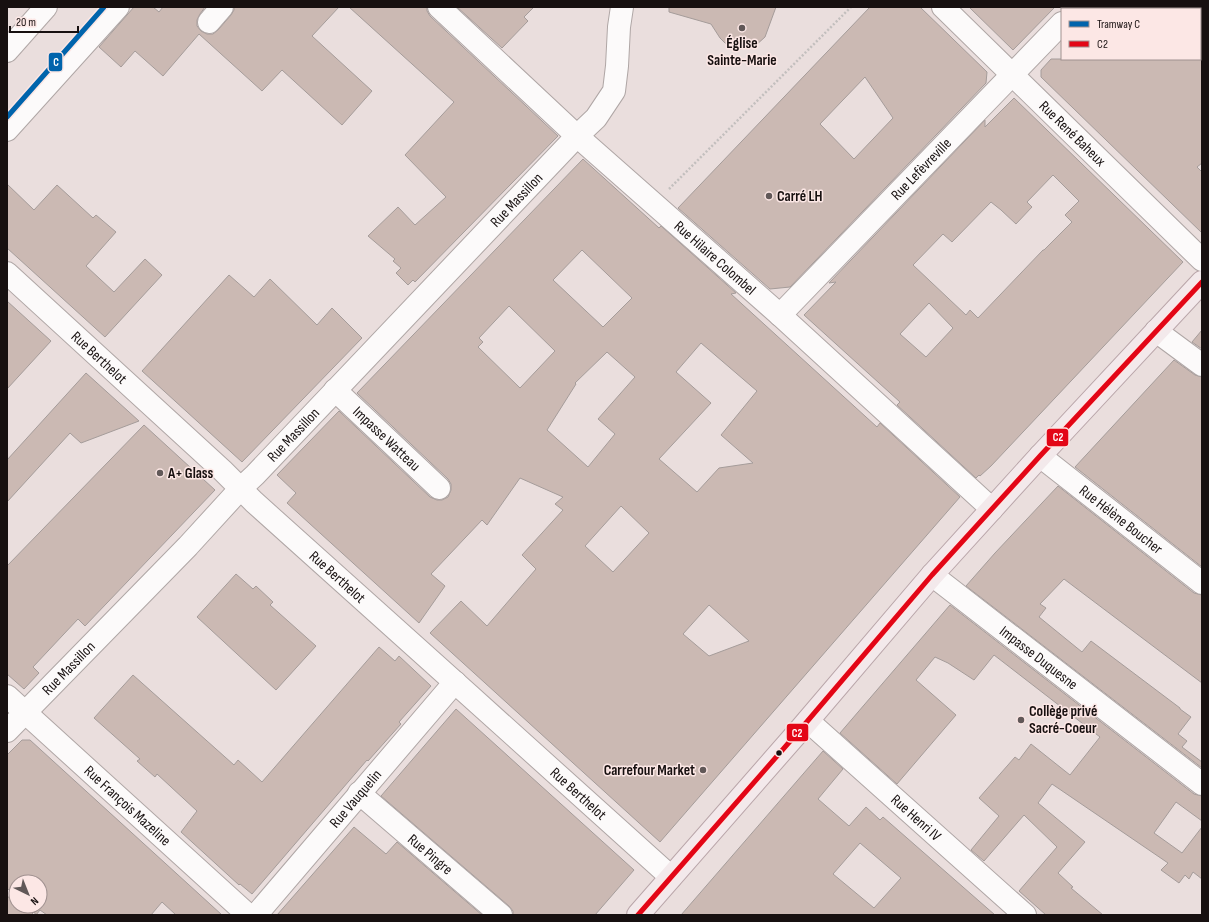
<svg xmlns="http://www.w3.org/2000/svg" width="1209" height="922" font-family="'Sofia Sans Condensed',sans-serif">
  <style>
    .building { fill: #cbb9b3; stroke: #a59c9a; fill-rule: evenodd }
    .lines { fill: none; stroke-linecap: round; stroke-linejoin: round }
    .minor-casing { stroke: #afa6a5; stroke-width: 24 }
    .major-casing { stroke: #b9a5a9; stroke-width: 24 }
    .path { stroke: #c3bfbe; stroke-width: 2.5; stroke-dasharray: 2 2; stroke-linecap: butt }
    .minor { stroke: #fcfafa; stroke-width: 22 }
    .major { stroke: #f3e9eb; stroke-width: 22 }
    .bus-1-casing { stroke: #fce7e5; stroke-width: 8 }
    .bus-1 { stroke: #e30616; stroke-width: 5 }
    .tram-1-casing { stroke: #fce7e5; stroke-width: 8 }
    .tram-1 { stroke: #0064ac; stroke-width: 5 }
    .poi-dot { fill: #615858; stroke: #fce7e5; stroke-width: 1.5 }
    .bus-dot { fill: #171010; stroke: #fce7e5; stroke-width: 1.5 }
    .labels { text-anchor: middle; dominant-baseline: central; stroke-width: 3; stroke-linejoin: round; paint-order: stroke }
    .poi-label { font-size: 15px; font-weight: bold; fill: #171010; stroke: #fce7e5; text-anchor: start }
    .street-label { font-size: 15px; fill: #171010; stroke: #fce7e5 }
    .line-badge { stroke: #fce7e5; stroke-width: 1.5 }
    .badge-label { font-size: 11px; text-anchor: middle; font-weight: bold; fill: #fff }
  </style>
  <rect width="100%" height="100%" fill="#eadedd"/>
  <g class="building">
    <path d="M134,7H153L159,12L163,7H205L200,14L197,20V26L201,31L207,34H213L218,30L231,15L234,10V7H339L312,36L372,91L342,125L282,70L262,91L199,34L163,76L135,51L121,67L99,47Z"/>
    <path d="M349,7H427V11L430,16L558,136L415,282L413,280L408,285L396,273L401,268L393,261L395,259L368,236L398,207L415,225L446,197L405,155L454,102Z"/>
    <path d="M457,7H534L524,17L528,21L502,48Z"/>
    <path d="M669,7H776L765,37L755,46L740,49L730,46L725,43L720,38L711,24L669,12Z"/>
    <path d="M870,7H920L987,72L986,83L790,287L770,289L678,208ZM865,77L893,118L854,159L820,124Z"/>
    <path d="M969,7H1055L1013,50Z"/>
    <path d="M1051,59H1202V163L1197,167L1202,172V233L1041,77V70Z"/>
    <path d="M1014,98L1183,262L991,466L980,476L979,475L976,478L897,405L900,402L804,315L836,282L829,283L985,120V127ZM1053,175L1079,201L1065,215L1072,222L1044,250H1043L978,318L970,310L966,315L913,265L943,234L952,242L991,202L1001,210L1016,224L1032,207L1027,202ZM929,303L953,328L926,357L900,334Z"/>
    <path d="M583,159L659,228L661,226L736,293L731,294L877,427L880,423L960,497L660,842L430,633L461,601L487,626L536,569L522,555L563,510L555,504L563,497L520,478L487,525L482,520L431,574L445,586L419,623L287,503L296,493L277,475L339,411L430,497L437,500H442L448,497L451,490V484L448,479L357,393ZM582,250L632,298L603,327L553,280ZM509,306L555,351L520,388L478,347L483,342L479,338ZM701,343L757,391L721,435L753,463L719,468L697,492L659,459L711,403L676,372ZM607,352L635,377L598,419L615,434L588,467L547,430L576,384L575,383ZM621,506L649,533L613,572L585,546ZM709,605L749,641L709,656L683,634Z"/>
    <path d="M7,184L34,210L57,185L93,218L96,215L116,232L86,266L114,292L145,259L162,275L105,337L7,248Z"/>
    <path d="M229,275L254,297L270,279L317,325L332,308L362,338L242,462L142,371Z"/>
    <path d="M7,301L51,341L7,389Z"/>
    <path d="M1202,330V349L1192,342Z"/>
    <path d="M1174,360L1195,375L1202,377V567L1075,467Z"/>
    <path d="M86,373L139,421L81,443L70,433L7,502V460Z"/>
    <path d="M144,425L215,490L85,626L78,619L33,667L39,673L24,689L7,674V566Z"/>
    <path d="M1058,486L1194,593L1202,595V683L1064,579L1040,604L1046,608L1039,617L1082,652L1091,641L1180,708V709L1191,717L1178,734L1187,741L1182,747L1202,762V768L966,586L995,553Z"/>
    <path d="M236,574L253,589L256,586L273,602L270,605L316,646L276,690L197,617Z"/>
    <path d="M950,605L1194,794L1202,796V821L1176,802L1154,833L1182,853L1202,827V879L1193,872L1189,879L1185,875L1179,883L1161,870L1168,863L1052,784L1038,803L1085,842L1058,873L1073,887L1071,888L1103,915H1046L1019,891L1057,847L1024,815L984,861L971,850L999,816L979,798L1015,757L1019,760L1031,744L1070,775L1100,737L994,655L974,680L948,663L935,657L916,680L956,715L897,784L840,733Z"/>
    <path d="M379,647L395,661L399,656L431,686L399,722L401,724L368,761L367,760L252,894L240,884L239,885L181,832L197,811L157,774L155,777L137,761L140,759L94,718L133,675L234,765L238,760L262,782Z"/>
    <path d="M456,709L634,870L595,915H513V911L509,906L381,796Z"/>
    <path d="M22,740H30L222,915H176L162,902L151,915H47L40,910L36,915L34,912L31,915H7V899L12,893L7,888V755ZM16,882H40V906H16Z"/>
    <path d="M823,751L843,769L818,799L849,826L866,807L880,820L883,817L995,915H681ZM860,843L901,878L874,908L833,874Z"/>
    <path d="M354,827L386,854L397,842L482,915H277Z"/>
  </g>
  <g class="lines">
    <defs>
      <g id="minor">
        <path id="s1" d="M439,7L577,136L780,315L992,509"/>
        <path id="s2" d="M943,7L1202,260"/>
        <path d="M1075,9L1077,7"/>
        <path d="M209,22L222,7"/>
        <path d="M7,51L46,7"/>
        <path d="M7,130L118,7"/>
        <path id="s3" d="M7,273L222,470L254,502L469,695L671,877"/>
        <path id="s4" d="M780,315L1062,23"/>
        <path d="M1156,331L1202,365"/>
        <path id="s5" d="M335,390L439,488"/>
        <path id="s6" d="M1040,456L1202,583"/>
        <path id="s7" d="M932,575L1202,784"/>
        <path id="s8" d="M7,696L248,915"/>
        <path id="s9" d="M808,721L1025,915"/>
        <path id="s10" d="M7,731L188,546L241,488L255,475L577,136L596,118L614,91L617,66L619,27L622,7"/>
        <path id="s11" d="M359,793L501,915"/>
        <path id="s12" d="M256,915L455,682"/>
      </g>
      <path id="major" d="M638,915L799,731L932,575L1040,456L1202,282"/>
    </defs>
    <use href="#minor" class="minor-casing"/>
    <use href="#major" class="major-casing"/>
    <path class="path" d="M669,189L851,7"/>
    <use href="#minor" class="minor"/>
    <use href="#major" class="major"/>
    <defs>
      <path id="bus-1" d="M638,915L799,731L932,575L1040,456L1202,282"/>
    </defs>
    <use href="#bus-1" class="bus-1-casing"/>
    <use href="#bus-1" class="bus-1"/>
    <defs>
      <path id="tram-1" d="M7,117L104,7"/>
    </defs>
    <use href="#tram-1" class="tram-1-casing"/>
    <use href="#tram-1" class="tram-1"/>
  </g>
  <g class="poi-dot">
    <circle cx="742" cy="28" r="4"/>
    <circle cx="769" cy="196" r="4"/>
    <circle cx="160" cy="473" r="4"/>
    <circle cx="1021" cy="720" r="4"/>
    <circle cx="703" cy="770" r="4"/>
  </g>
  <circle class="bus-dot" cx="779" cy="753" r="3.5"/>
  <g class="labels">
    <g class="poi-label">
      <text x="742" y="43" text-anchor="middle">Église<tspan x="742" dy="17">Sainte-Marie</tspan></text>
      <text x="777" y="196">Carré LH</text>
      <text x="168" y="473">A+ Glass</text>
      <text x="1029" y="711">Collège privé<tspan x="1029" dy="17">Sacré-Coeur</tspan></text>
      <text x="695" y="770" text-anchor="end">Carrefour Market</text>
    </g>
    <g class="street-label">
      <text stroke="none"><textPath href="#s2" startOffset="181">Rue René Baheux</textPath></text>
      <text stroke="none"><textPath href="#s4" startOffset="203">Rue Lefèvreville</textPath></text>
      <text stroke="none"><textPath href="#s10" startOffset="736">Rue Massillon</textPath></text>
      <text stroke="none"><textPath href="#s1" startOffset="373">Rue Hilaire Colombel</textPath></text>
      <text stroke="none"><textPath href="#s3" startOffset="125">Rue Berthelot</textPath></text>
      <text stroke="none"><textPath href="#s10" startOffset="412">Rue Massillon</textPath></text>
      <text stroke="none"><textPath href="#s5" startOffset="71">Impasse Watteau</textPath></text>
      <text stroke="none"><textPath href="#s6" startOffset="103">Rue Hélène Boucher</textPath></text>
      <text stroke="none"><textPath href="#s3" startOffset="449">Rue Berthelot</textPath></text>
      <text stroke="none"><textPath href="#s7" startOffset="135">Impasse Duquesne</textPath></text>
      <text stroke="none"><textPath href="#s10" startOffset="88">Rue Massillon</textPath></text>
      <text stroke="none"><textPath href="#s3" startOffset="773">Rue Berthelot</textPath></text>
      <text stroke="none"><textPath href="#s12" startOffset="153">Rue Vauquelin</textPath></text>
      <text stroke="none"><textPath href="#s8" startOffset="163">Rue François Mazeline</textPath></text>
      <text stroke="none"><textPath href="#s9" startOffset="145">Rue Henri IV</textPath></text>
      <text stroke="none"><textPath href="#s11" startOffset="94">Rue Pingre</textPath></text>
    </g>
  </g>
  <g class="line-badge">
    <rect x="48" y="52" width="15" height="20" rx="4" fill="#0064ac"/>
    <rect x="1046" y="428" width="23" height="19" rx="4" fill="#e30616"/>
    <rect x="786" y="723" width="23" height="19" rx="4" fill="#e30616"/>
  </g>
  <g class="badge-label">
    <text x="56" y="66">C</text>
    <text x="1058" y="441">C2</text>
    <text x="797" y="737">C2</text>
  </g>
  <rect width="1209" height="922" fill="none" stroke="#171010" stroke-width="16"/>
  <rect x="1061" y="8" width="140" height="52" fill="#fce7e5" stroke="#a09190"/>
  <rect x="1069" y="21" width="20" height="6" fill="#0064ac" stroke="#a09190"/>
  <text x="1097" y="28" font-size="12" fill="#171010">Tramway C</text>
  <rect x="1069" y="41" width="20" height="6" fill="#e30616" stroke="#a09190"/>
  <text x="1097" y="48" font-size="12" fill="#171010">C2</text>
  <g transform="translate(28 894) rotate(137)"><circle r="19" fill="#fce7e5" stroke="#a09190"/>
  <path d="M0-3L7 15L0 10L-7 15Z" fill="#615858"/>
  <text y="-6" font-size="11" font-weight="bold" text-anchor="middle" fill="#171010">N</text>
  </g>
  <path d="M10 26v6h68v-6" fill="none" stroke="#171010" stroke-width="2"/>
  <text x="16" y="26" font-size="12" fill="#171010" stroke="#fce7e5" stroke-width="3" paint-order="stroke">20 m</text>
</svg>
